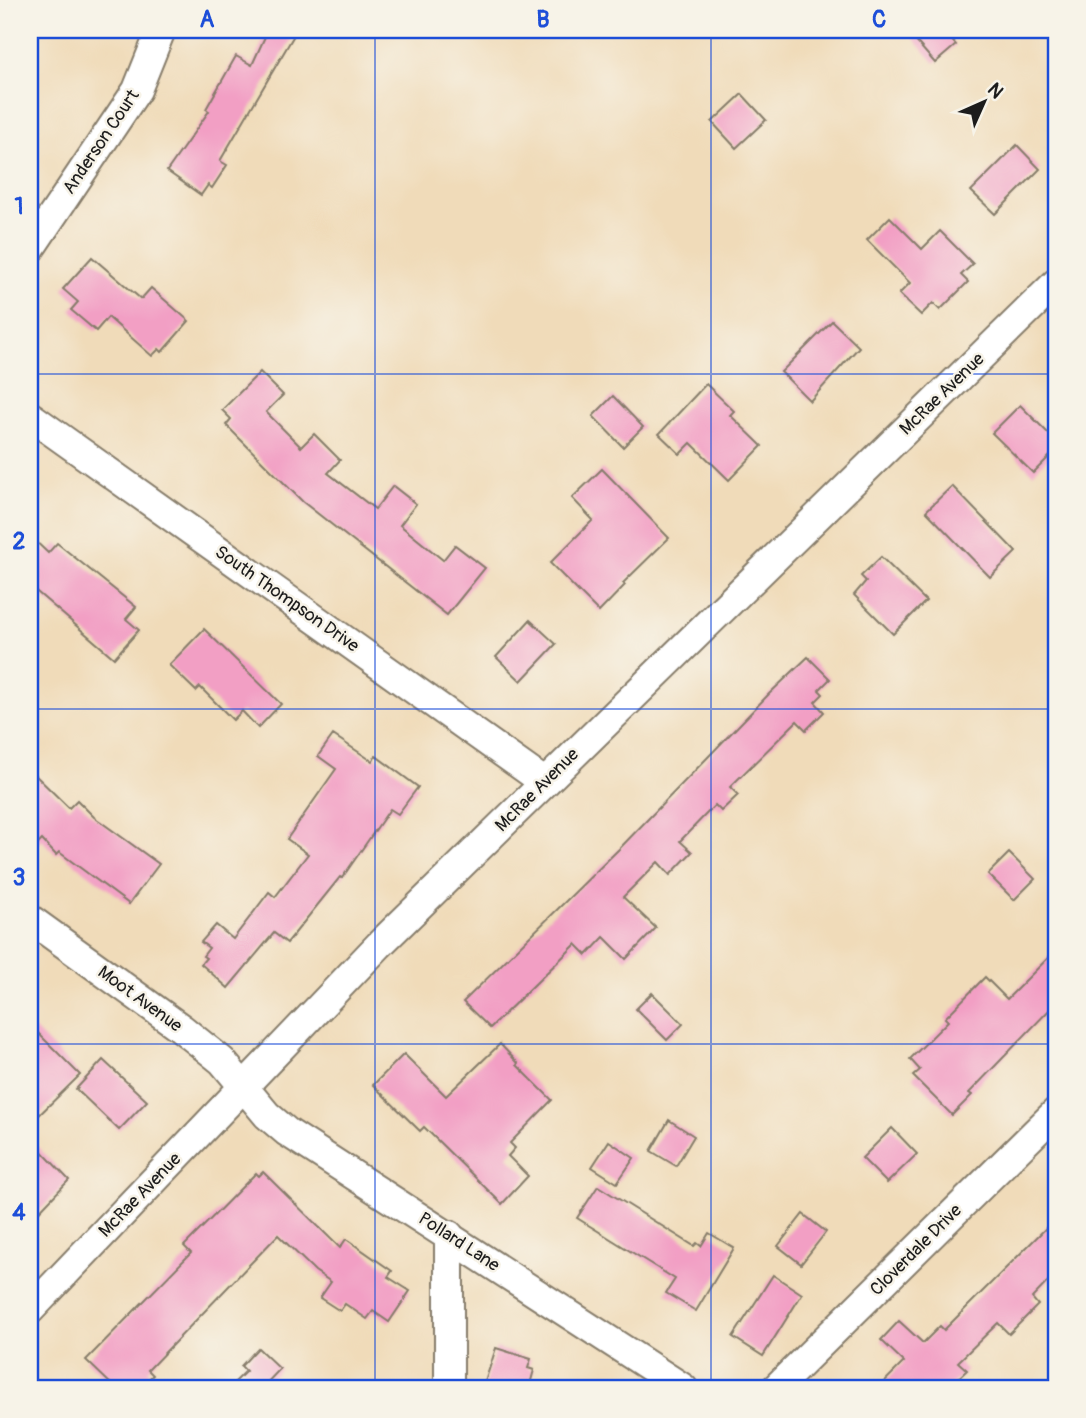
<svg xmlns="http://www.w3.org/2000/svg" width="1086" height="1418" font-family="Pangolin,sans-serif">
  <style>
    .building { fill: #f29fc4 }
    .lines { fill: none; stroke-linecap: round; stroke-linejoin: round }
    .minor-casing { stroke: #867c6a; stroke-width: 32 }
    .minor { stroke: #fff; stroke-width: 28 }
    .grid { fill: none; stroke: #1d4ed8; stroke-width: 2; stroke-opacity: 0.55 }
    .labels { text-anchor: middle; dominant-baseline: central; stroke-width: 5; stroke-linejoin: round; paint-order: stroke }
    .street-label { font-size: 18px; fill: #1c1c1c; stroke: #f7f3e8 }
    .neatline { fill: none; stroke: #1d4ed8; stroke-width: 2.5 }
    .grid-label { font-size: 23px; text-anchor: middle; font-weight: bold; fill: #1d4ed8 }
  </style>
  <rect width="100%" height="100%" fill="#f7f3e8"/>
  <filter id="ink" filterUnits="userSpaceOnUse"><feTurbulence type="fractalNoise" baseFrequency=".0143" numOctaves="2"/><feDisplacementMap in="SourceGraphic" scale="14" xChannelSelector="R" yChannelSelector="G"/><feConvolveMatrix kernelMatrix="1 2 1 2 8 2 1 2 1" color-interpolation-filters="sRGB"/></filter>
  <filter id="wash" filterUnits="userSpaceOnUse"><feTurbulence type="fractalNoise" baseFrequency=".00686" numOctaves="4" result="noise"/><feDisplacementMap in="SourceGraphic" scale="28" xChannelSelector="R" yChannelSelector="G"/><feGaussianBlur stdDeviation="1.57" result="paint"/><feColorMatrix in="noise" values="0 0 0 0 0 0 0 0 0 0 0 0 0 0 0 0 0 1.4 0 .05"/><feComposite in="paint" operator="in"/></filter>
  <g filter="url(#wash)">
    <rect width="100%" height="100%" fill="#f0dbb9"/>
    <g id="blocks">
      <g class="building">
        <path d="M268,30H297L220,161L227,165L212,188L208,185L201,195L167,171L209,111L206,109L236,56L252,65Z"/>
        <path d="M906,30H943L956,45L935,63Z"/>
        <path d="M742,94L766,120L736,148L712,122Z"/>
        <path d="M1017,145L1040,169L995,214L971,191Z"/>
        <path d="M890,217L922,249L940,231L973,264L961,275L968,282L940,310L933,303L921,315L899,294L910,283L867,240Z"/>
        <path d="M92,257L141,299L151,288L189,321L162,352L159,349L152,356L108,317L96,331L71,310L78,302L63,289Z"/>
        <path d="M832,321L859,347L810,401L781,372Z"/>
        <path d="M260,372L283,395L266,412L301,447L314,434L340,460L328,473L375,509L393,486L416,504L400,525L443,560L455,545L485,568L447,615L303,502L226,425L231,419L222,410Z"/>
        <path d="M706,384L734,411L730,415L762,446L729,480L691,443L680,454L659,434Z"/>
        <path d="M613,396L643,427L623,447L593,416Z"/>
        <path d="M1020,405L1056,441V450L1033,473L992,433Z"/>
        <path d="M602,469L669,538L623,583L625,585L599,612L550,563L593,520L572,498Z"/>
        <path d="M952,486L1016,552L990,577L926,511Z"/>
        <path d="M30,536L48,553L57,543L136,607L126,619L139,630L114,658L30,586Z"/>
        <path d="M881,557L926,601L893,634L854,595L866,581L861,576Z"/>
        <path d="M530,620L556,644L521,681L496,657Z"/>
        <path d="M204,629L281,704L258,728L242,711L233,720L200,687L196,691L169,665Z"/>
        <path d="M808,657L830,679L819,690L823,694L815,702L824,712L806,730L797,721L730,787L738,795L721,811L715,805L680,841L692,852L670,875L658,862L623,897L656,928L626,959L604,937L587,955L576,944L490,1028L463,1002L620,848L769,694Z"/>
        <path d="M333,735L372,761L376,756L418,787L398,814L390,809L342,878L340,877L287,943L274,933L228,988L201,964L206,958L203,956L209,948L201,942L216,925L233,939L269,892L275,897L308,854L287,839L336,769L318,756Z"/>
        <path d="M30,770L69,808L77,800L94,817L159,864L129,904L59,852L56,855L42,840L30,852Z"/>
        <path d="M1009,853L1035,879L1014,900L988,874Z"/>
        <path d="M1056,950V1003L969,1093L972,1095L952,1115L913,1076L920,1070L910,1059L948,1021L945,1018L985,977L1007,999Z"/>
        <path d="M652,993L683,1024L667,1040L636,1009Z"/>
        <path d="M30,1025L80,1075L30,1124Z"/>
        <path d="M500,1044L518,1063L517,1065L552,1100L510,1143L515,1148L508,1156L528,1176L502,1204L424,1127L420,1131L373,1085L404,1054L446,1096Z"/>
        <path d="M103,1060L147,1101L119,1130L76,1089Z"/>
        <path d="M669,1120L694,1136L676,1166L651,1151Z"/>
        <path d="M892,1128L917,1154L887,1183L862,1158Z"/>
        <path d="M30,1139L69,1180L30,1221Z"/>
        <path d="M609,1141L634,1158L617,1183L592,1167Z"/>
        <path d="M263,1172L340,1248L346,1239L392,1271L388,1277L410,1291L389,1322L373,1311L367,1319L345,1304L340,1311L320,1298L331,1282L315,1271L278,1235L148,1370L153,1375L140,1388H115L86,1360L191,1253L184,1246L256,1173L259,1176Z"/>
        <path d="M598,1186L694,1246L697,1243L701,1246L709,1233L734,1248L696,1311L666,1293L675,1279L577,1218Z"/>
        <path d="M803,1214L826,1232L801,1264L778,1246Z"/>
        <path d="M1056,1218V1273L1032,1298L1038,1305L1009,1334L998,1323L958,1362L967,1370L948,1388H878L904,1362L881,1340L899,1321L923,1343L940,1326L944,1330Z"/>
        <path d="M773,1275L802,1294L763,1356L733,1337Z"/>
        <path d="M258,1348L280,1369L262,1388H229L246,1371L241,1366Z"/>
        <path d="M496,1348L531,1359L528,1368L534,1370L529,1388H483Z"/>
      </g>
    </g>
  </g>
  <g filter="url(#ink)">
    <use href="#blocks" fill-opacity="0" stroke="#867c6a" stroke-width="2"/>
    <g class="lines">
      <defs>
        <g id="minor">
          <path d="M30,249L137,90L161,30"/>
          <path d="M30,416L544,782"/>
          <path d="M30,919L181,1028L222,1061L267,1115L287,1132L683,1388"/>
          <path d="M449,1235V1388"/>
          <path d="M30,1310L379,945L1056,283"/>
          <path d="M776,1388L1056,1112"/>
        </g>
      </defs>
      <use href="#minor" class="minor-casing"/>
      <use href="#minor" class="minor"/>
    </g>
  </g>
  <path class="grid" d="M375,30V1388M711,30V1388M30,374H1056M30,709H1056M30,1044H1056"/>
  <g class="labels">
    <g class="street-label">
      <text transform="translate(101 142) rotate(-56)">Anderson Court</text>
      <text transform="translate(942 394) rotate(-44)">McRae Avenue</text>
      <text transform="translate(287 599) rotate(35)">South Thompson Drive</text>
      <text transform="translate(537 790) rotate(-45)">McRae Avenue</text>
      <text transform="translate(140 999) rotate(36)">Moot Avenue</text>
      <text transform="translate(140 1195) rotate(-46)">McRae Avenue</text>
      <text transform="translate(459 1242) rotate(33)">Pollard Lane</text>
      <text transform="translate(916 1250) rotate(-45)">Cloverdale Drive</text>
    </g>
  </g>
  <rect width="1086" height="1418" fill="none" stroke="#f7f3e8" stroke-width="77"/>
  <g transform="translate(984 102) rotate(45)" stroke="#f7f3e8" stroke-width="5" paint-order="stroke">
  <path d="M0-5L12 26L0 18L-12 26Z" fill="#1c1c1c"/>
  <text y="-10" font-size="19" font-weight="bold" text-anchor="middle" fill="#1c1c1c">N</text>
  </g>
  <rect x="38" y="38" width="1010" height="1342" class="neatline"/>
  <g class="grid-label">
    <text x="207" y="27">A</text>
    <text x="543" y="27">B</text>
    <text x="879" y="27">C</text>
    <text x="19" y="214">1</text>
    <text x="19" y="549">2</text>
    <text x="19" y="885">3</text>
    <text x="19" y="1220">4</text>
  </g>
</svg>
